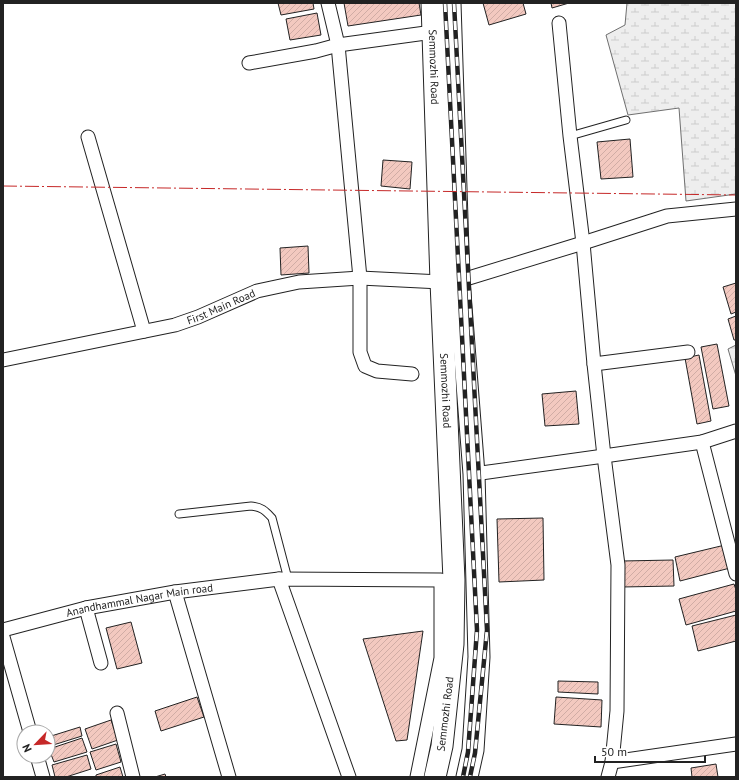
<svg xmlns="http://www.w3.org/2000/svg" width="739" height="780" font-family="'PT Sans',sans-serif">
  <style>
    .wetland { fill: url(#wetland-marsh); stroke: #6f6f6f }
    .building { fill: url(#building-hatch); stroke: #222 }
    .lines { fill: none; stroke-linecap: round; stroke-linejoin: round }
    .lane-casing { stroke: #222; stroke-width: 9 }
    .street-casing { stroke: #222; stroke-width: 15 }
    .primary-casing { stroke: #222; stroke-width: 23 }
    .lane { stroke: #fff; stroke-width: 7 }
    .street { stroke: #fff; stroke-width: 13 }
    .primary { stroke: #fff; stroke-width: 21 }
    .rail-casing { stroke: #222; stroke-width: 4.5 }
    .rail { stroke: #fff; stroke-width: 3; stroke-dasharray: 9; stroke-linecap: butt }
    .power { stroke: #c62828; stroke-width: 1; stroke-dasharray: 14 3 2 3; stroke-linecap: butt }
    .labels { text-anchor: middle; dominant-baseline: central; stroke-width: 3; stroke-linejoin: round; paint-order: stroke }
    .street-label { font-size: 11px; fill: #222; stroke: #fff }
  </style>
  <defs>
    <pattern id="wetland-marsh" width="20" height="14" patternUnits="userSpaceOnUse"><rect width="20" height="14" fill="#eee"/><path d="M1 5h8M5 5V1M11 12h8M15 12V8" fill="none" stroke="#ccc"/></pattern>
    <pattern id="building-hatch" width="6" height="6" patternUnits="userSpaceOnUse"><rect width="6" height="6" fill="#f3c9c0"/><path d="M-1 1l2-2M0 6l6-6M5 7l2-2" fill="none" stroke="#d0aca5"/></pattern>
  </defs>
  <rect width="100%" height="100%" fill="#fff"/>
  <g class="wetland">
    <path d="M627,3H736V194L686,201L679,108L628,115L606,35L625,25Z"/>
    <path d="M736,345V376L728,349Z"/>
  </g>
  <g class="building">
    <path d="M278,3H313L314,9L281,15Z"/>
    <path d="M344,3H419L421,15L348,26Z"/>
    <path d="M483,3H523L526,14L489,25Z"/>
    <path d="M551,3H569L552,8Z"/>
    <path d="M317,13L321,35L290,40L286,19Z"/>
    <path d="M630,139L633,177L601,179L597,142Z"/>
    <path d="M383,160L412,162L410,189L381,186Z"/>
    <path d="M308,246L309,273L281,275L280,248Z"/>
    <path d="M736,283V312L731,314L723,287Z"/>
    <path d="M736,316V340H734L728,319Z"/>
    <path d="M717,344L729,406L713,409L701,347Z"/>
    <path d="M699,355L711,421L697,424L685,358Z"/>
    <path d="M576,391L579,424L545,426L542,394Z"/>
    <path d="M543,518L544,580L499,582L497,519Z"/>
    <path d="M725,545L730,568L680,581L675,557Z"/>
    <path d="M673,560L674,586L622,587V561Z"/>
    <path d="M734,584L736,590V611L686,625L679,599Z"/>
    <path d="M736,615V641L698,651L692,626Z"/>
    <path d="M131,622L142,663L117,669L106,628Z"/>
    <path d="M423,631L407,740L396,741L363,639Z"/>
    <path d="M558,681L598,682V694L558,692Z"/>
    <path d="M197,697L204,717L161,731L155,711Z"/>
    <path d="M556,697L602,700L601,727L554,724Z"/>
    <path d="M111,720L118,740L92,749L85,729Z"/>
    <path d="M80,727L82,736L50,746L48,741V737Z"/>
    <path d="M82,738L87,752L54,762L49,749Z"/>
    <path d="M116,744L121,762L96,770L90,752Z"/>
    <path d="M87,755L91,769L66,777H55L52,765Z"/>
    <path d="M716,764L718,777H692L691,768Z"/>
    <path d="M120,767L123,777H96V775Z"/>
    <path d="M165,774L166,777H155Z"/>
  </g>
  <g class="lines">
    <defs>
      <g id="lane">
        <path d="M570,136L626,120"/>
        <path d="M179,514L251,506C261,507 265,510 272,518L288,579"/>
      </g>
      <g id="street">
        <path d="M328,3L338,45L360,278V352L365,366L377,371L412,374"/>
        <path d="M559,23L570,136L583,243L594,364L604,456L618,565L617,711L612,762L608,777"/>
        <path d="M249,63L316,51L338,45L433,32"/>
        <path d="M88,137L144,331"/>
        <path id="s1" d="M3,360L175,325L198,317L257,291L299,282L360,278L441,282L459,281L583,243L667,216L736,209"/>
        <path d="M594,364L688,352"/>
        <path d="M702,442L736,574"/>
        <path d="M474,474L604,456L702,442L736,431"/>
        <path d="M175,592L229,777"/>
        <path d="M86,608L101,663"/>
        <path id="s2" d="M3,630L86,608L175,592L279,579"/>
        <path d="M3,637L30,732"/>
        <path d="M117,713L133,777"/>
        <path d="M37,756L43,777"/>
        <path d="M612,762L736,744"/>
        <path d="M349,777L279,579L441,580V658L417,777"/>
      </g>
      <g id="primary">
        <path id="s3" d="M432,3L441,282L454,580L453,644L442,746L435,777"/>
        <path d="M450,3L459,281L474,474L479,657L473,750L467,777"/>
      </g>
    </defs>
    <use href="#lane" class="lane-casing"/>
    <use href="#street" class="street-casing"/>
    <use href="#primary" class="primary-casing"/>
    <use href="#lane" class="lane"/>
    <use href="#street" class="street"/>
    <use href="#primary" class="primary"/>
    <defs>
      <g id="rail">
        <path d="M445,3L477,630L468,752L463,777"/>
        <path d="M454,3L487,630L475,753L470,777"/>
      </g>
    </defs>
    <use href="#rail" class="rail-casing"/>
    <use href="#rail" class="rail"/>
    <path class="power" d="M3,186L736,195"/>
  </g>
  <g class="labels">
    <g class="street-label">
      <text stroke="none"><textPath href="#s3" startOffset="64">Semmozhi Road</textPath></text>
      <text stroke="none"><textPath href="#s1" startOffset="225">First Main Road</textPath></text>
      <text stroke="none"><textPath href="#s3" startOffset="388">Semmozhi Road</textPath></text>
      <text stroke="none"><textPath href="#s2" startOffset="140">Anandhammal Nagar Main road</textPath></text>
      <text transform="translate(445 714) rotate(-83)">Semmozhi Road</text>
    </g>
  </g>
  <rect width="739" height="780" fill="none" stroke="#222222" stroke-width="8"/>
  <g transform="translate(36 744) rotate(245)"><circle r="19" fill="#ffffff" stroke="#a7a7a7"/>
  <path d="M0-3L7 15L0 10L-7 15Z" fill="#c62828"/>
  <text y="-6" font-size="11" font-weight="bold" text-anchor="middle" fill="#222222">N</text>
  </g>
  <path d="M595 756v6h110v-6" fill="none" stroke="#222222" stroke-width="2"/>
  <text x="601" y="756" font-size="12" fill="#222222" stroke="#ffffff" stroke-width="3" paint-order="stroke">50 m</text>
</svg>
